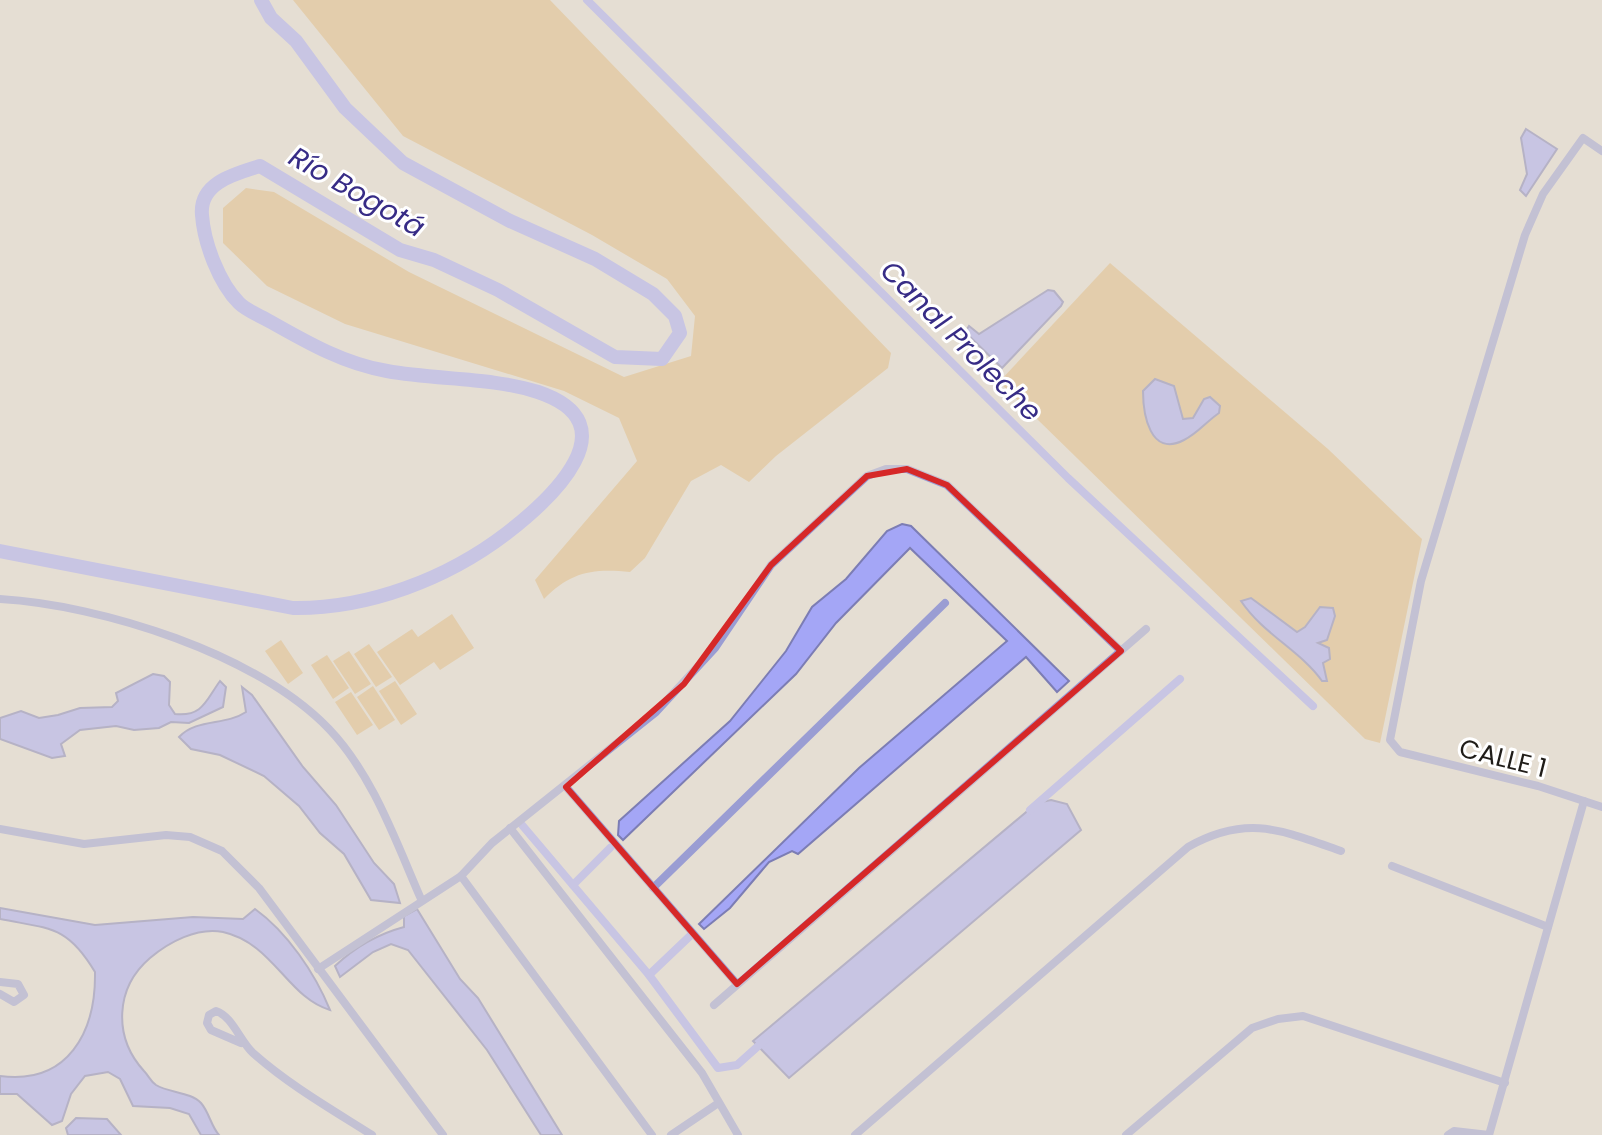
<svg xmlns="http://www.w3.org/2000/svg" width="1602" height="1135" font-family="Poppins,sans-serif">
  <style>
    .green { fill: #e0b97d }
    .water { fill: #a4a6f6; stroke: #7c7db4; stroke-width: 2 }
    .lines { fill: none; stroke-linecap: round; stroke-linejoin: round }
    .canal { stroke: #a4a6f6; stroke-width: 8 }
    .river { stroke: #a4a6f6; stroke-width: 14 }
    .minor { stroke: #9a9dd3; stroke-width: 8 }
    .marked { fill: none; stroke: #d62828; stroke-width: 6; stroke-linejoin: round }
    .labels { text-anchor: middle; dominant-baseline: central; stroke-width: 6; stroke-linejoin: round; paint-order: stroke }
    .street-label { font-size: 26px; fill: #201d19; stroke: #fff }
    .water-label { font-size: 28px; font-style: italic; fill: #372c86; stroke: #fff }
  </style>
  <rect width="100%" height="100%" fill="#e5ded3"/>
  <g class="green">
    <path d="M293,0H550L891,353L888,368L776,456L749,482L721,465L691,481L645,558L630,572C593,568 570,572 544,599L535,580L637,461L619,418L564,391L345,324L267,286L223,243V208L246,188L274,192L409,272L624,377L691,356L695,316L667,279L592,235L403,136Z"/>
    <path d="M1110,263L1328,449L1422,539L1380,743L1365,739L999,382Z"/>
    <path d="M452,614L474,648L440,670L434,662L400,685L377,652L412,629L418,637Z"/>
    <path d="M281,640L303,673L288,684L265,651Z"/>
    <path d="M369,644L392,677L376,687L354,654Z"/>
    <path d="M349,651L371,684L355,694L333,661Z"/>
    <path d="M327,655L349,688L333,699L311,665Z"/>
    <path d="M395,681L417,714L401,725L379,691Z"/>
    <path d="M373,686L395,720L379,730L357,697Z"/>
    <path d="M351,692L373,725L357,735L335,702Z"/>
  </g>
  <g class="water">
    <path d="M1526,129L1557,149L1526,196L1520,190L1527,174L1521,138Z"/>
    <path d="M1048,290L1054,291L1063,302L1061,306L1002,368L965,332L969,326L979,334Z"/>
    <path d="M1155,379L1174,386L1183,419L1193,418L1204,399L1210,397L1220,406L1219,413C1207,421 1197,434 1184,440C1150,458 1143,414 1143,391Z"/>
    <path d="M902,524L911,526L1069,681L1057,692L1026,657L798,854L792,851L769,862L730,908L704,929L699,924L859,768L1007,641L910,548L836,623L796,674L623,840L618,835L619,821L730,721L786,651L812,607L846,579L887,531Z"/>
    <path d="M1251,598L1297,632L1305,627L1320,607L1333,608L1335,616L1327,640L1318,643L1329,648L1330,659L1323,663L1327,681H1322C1301,651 1263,634 1241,601Z"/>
    <path d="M153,674L164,676L170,682L169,705L175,714C203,717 206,700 220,681L226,687L223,707L189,723L171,722L159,728L134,730L116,726L80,730L61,744L65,756L52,758L0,739V718L21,711L39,718L58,715L80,708L112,707L118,701L116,693Z"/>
    <path d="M242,687L252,695L303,767L336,805L374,863L394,884L400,903L371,900L344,854L320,833L299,806L264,776L220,755L191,749L179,737C197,718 225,726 246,712Z"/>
    <path d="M1051,800L1067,804L1081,830L789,1078L753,1041L1037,803Z"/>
    <path d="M0,908L95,925L193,917L243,919L255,909C287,932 315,973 330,1010C288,998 273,943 223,932C197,927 169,942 150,958C115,988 113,1037 144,1071C149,1076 150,1081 156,1085C169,1093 191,1092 201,1103C209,1112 211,1126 219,1135H201L189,1114L170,1108L133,1106L120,1079L108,1072L85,1076L71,1094L62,1121L52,1125L17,1094H0V1076C68,1085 96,1032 95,972C67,925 50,929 0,919Z"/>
    <path d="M417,909L460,979L478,998L562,1135H541L487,1050L408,950L391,944L373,952L340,977L335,966C355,947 378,934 404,927V916Z"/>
    <path d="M76,1118L107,1119L121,1135H68L66,1128Z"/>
  </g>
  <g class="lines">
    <g class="canal">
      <path d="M587,0L1068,478L1313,706"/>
      <path d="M1030,810L1180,679"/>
      <path d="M522,825L649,975L718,1068L737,1065L766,1039"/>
      <path d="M573,885L610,848"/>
      <path d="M649,975L691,935"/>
    </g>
    <path class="river" d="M0,551L293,608C368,609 447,579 507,533C551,499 633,424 538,392C491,377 436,380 387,371C345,364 308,343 271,322C261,316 247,311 239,303C219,283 204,243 202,215C199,183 234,174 260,166L400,250L434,260L498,290L615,357L662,359L680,333L675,316L653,294L595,259L510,221L403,163L345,108L296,41L271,18L261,0"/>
    <g class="minor">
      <path d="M1602,151L1583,138L1543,194L1525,235L1421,581L1390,740L1400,752L1538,786L1602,807"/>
      <path d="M0,599C102,605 257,654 329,729C373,775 396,842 421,899"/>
      <path d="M566,787L737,984"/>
      <path d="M510,828L702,1073L738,1135"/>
      <path d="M0,829L84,844L166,835L190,837L222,851L259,888L443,1135"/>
      <path d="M1392,866L1548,927"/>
      <path d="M461,876L652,1135"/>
      <path d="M653,888L945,603"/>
      <path d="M318,969L461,876L492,843L656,712L715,648L771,565L867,476L886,469H907L947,485L1121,651"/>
      <path d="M0,982L18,984L24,995L14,1002L0,994"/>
      <path d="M714,1005L1146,629"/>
      <path d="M241,1043L211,1030L207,1023L209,1015L216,1011C232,1016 240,1041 253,1053C289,1085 331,1109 372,1135"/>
      <path d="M671,1135L717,1104"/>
      <path d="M855,1135L1188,847C1247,814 1281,830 1341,851"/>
      <path d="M1126,1135L1252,1028L1278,1019L1303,1016L1505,1083"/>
      <path d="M1448,1135L1454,1131L1489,1135"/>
      <path d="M1489,1135L1584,801"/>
    </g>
  </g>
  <path d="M0 0H1602V1135H0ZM907,469L947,485L1121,651L737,984L566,787L684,684L771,565L867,476Z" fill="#e5ded3" fill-opacity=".55" fill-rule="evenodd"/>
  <path class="marked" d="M907,469L947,485L1121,651L737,984L566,787L684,684L771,565L867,476Z"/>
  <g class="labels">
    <g class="street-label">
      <text transform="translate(1503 758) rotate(14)">CALLE 1</text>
    </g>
    <g class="water-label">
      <text transform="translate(357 192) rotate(30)">Río Bogotá</text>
      <text transform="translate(961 341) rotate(45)">Canal Proleche</text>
    </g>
  </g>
</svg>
